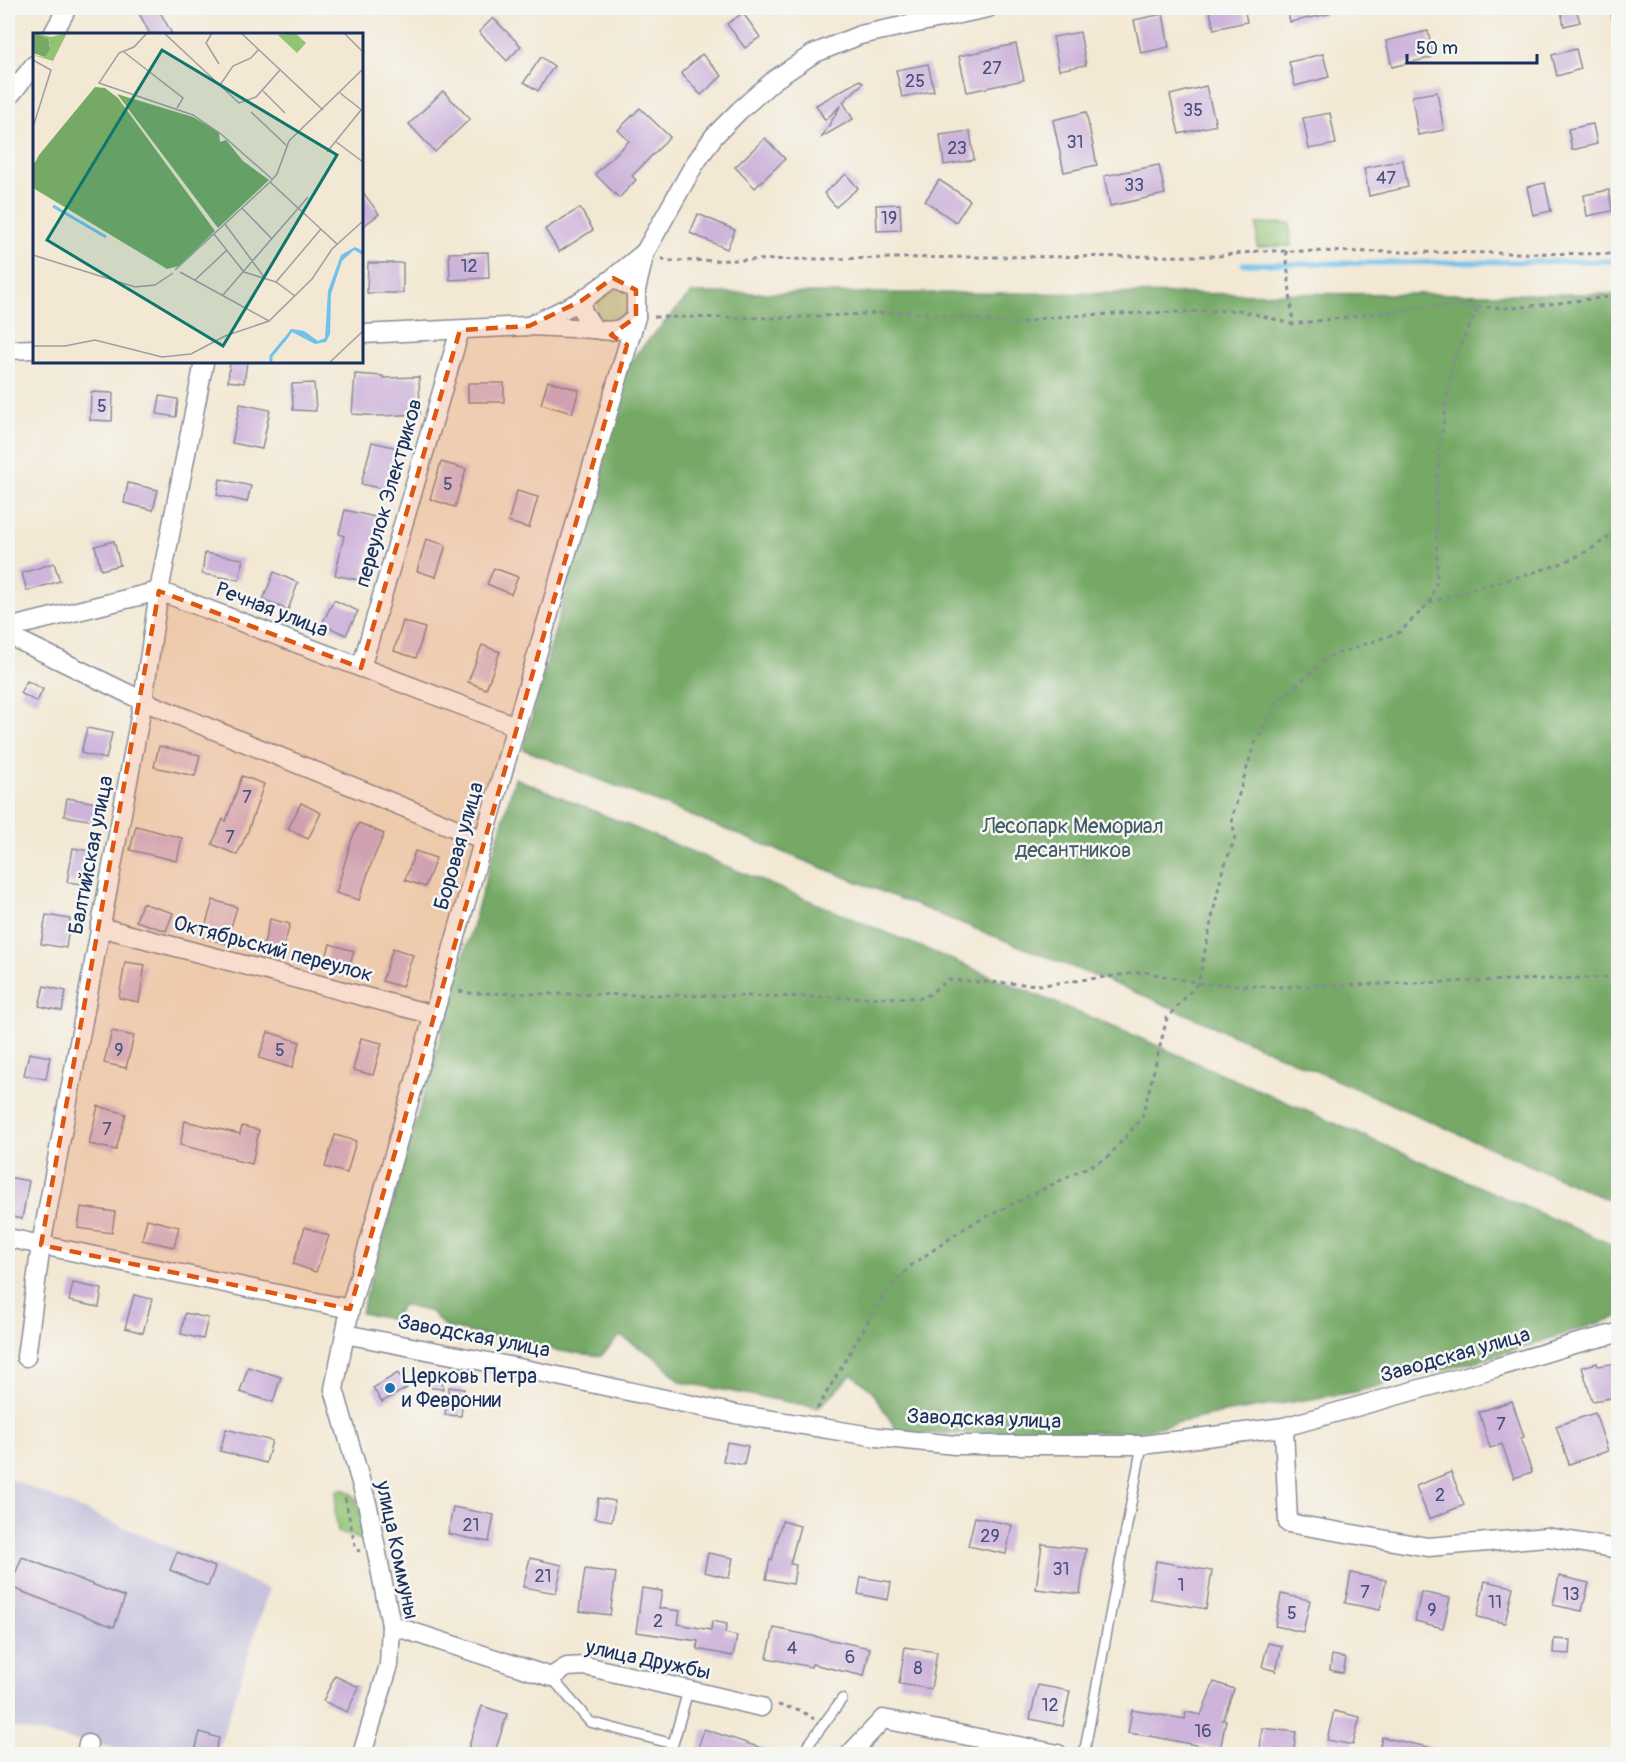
<svg xmlns="http://www.w3.org/2000/svg" width="1626" height="1762" font-family="Pangolin,sans-serif">
  <style>
    .industrial { fill: #c4c0db }
    .green { fill: #92c373; stroke: #567968; stroke-width: 1.5 }
    .forest { fill: #75a965; stroke: #486c62; stroke-width: 1.5 }
    .lines { fill: none; stroke-linecap: round; stroke-linejoin: round }
    .stream { stroke: #70c1ec; stroke-width: 5 }
    .building { fill: #ceb3da }
    .lane-casing { stroke: #878c98; stroke-width: 12 }
    .street-casing { stroke: #878c98; stroke-width: 21 }
    .path { stroke: #878c98; stroke-width: 3; stroke-dasharray: 4.5 4.5; stroke-linecap: butt }
    .lane { stroke: #fff; stroke-width: 9 }
    .street { stroke: #fff; stroke-width: 18 }
    .marked { fill: #de5710; fill-opacity: 0.2; stroke: #de5710; stroke-width: 4.5; stroke-dasharray: 12 8; stroke-linejoin: round }
    .poi-dot { fill: #1f6fb2; stroke: #f6f6f2; stroke-width: 2 }
    .labels { text-anchor: middle; dominant-baseline: central; stroke-width: 5; stroke-linejoin: round; paint-order: stroke }
    .number-label { font-size: 18px; fill: #48507d }
    .street-label { font-size: 21px; fill: #1b2f5e; stroke: #f6f6f2 }
    .park-label { font-size: 21px; fill: #3f5b64; stroke: #f6f6f2 }
    .poi-label { font-size: 21px; fill: #1b2f5e; stroke: #f6f6f2; text-anchor: start }
    .inset-river { fill: none; stroke: #70c1ec; stroke-width: 3 }
    .inset-road { fill: none; stroke: #9d9ea4; stroke-width: 1.5 }
    .view { fill: #0f766e; fill-opacity: 0.15; stroke: #0f766e; stroke-width: 3 }
    .inset-edge { fill: none; stroke: #1b2f5e; stroke-width: 3 }
  </style>
  <rect width="100%" height="100%" fill="#f6f6f2"/>
  <filter id="ink" filterUnits="userSpaceOnUse"><feTurbulence type="fractalNoise" baseFrequency=".0167" numOctaves="2"/><feDisplacementMap in="SourceGraphic" scale="12" xChannelSelector="R" yChannelSelector="G"/><feConvolveMatrix kernelMatrix="1 2 1 2 8 2 1 2 1" color-interpolation-filters="sRGB"/></filter>
  <filter id="wash" filterUnits="userSpaceOnUse"><feTurbulence type="fractalNoise" baseFrequency=".008" numOctaves="4" result="noise"/><feDisplacementMap in="SourceGraphic" scale="24" xChannelSelector="R" yChannelSelector="G"/><feGaussianBlur stdDeviation="1.35" result="paint"/><feColorMatrix in="noise" values="0 0 0 0 0 0 0 0 0 0 0 0 0 0 0 0 0 1.4 0 .05"/><feComposite in="paint" operator="in"/></filter>
  <g filter="url(#wash)">
    <rect width="100%" height="100%" fill="#f3e8d3"/>
    <path class="industrial" d="M8,1478L269,1589L217,1754H143L8,1727Z"/>
    <g class="green">
      <path d="M1290,223L1291,246L1257,247V224Z"/>
      <path d="M614,287L626,290L633,303L625,319L607,322L598,316V300Z"/>
      <path d="M341,1489C363,1493 361,1521 365,1541L338,1532L335,1513L337,1491Z"/>
    </g>
    <g class="forest">
      <path d="M691,293L1618,294V1204L1145,996L523,749L627,364Z"/>
      <path d="M515,778L1135,1036L1608,1243L1618,1246V1317L1488,1358L1355,1392L1223,1413L1135,1432L899,1434L872,1391L852,1374L819,1408L681,1382L657,1358L620,1336L601,1356L560,1351L445,1327L431,1312L402,1305L393,1320L361,1313Z"/>
    </g>
    <g class="lines">
      <path class="stream" d="M1243,264L1618,261"/>
    </g>
    <g id="blocks">
      <g class="building">
        <path d="M149,8H158L172,34H150L139,13Z"/>
        <path d="M1209,8H1244L1247,22L1214,29Z"/>
        <path d="M1287,8H1328L1329,14L1290,22Z"/>
        <path d="M1576,8L1580,22L1564,26L1561,11Z"/>
        <path d="M743,13L760,37L745,48L727,24Z"/>
        <path d="M1163,14L1169,47L1141,53L1134,20Z"/>
        <path d="M493,18L521,46L507,61L479,32Z"/>
        <path d="M1428,31L1433,57L1392,67L1386,41Z"/>
        <path d="M1080,32L1086,65L1059,70L1053,37Z"/>
        <path d="M1016,44L1024,80L967,92L959,56Z"/>
        <path d="M1576,49L1581,69L1557,76L1552,55Z"/>
        <path d="M702,54L722,76L701,95L681,73Z"/>
        <path d="M1323,54L1329,77L1295,86L1289,62Z"/>
        <path d="M541,57L554,66L538,91L524,82Z"/>
        <path d="M928,64L934,91L902,97L896,70Z"/>
        <path d="M860,80L863,83L843,102L853,119L822,137L841,105L825,120L816,105Z"/>
        <path d="M1206,86L1216,125L1179,134L1170,95Z"/>
        <path d="M443,91L470,119L435,152L409,124Z"/>
        <path d="M1437,92L1444,130L1418,135L1412,96Z"/>
        <path d="M640,108L670,137L632,176L636,180L619,198L595,174L629,141L618,130Z"/>
        <path d="M1086,112L1097,165L1064,172L1053,120Z"/>
        <path d="M1330,113L1336,144L1309,149L1303,118Z"/>
        <path d="M1593,124L1597,144L1572,150L1568,129Z"/>
        <path d="M970,131L974,160L944,165L940,135Z"/>
        <path d="M765,138L785,159L755,188L735,167Z"/>
        <path d="M1403,160L1408,187L1369,196L1364,168Z"/>
        <path d="M1159,165L1165,194L1110,206L1104,176Z"/>
        <path d="M846,174L858,188L836,207L824,193Z"/>
        <path d="M939,180L970,200L956,222L925,201Z"/>
        <path d="M1545,183L1551,211L1533,215L1527,187Z"/>
        <path d="M1609,190L1612,211L1587,216L1584,195Z"/>
        <path d="M362,191L379,214L362,227Z"/>
        <path d="M900,204L901,230L877,231L876,205Z"/>
        <path d="M580,208L593,230L559,252L545,229Z"/>
        <path d="M698,214L735,230L727,249L690,233Z"/>
        <path d="M488,252L489,278L450,280L449,253Z"/>
        <path d="M368,263H403V293H367Z"/>
        <path d="M230,362H247L244,383L228,381Z"/>
        <path d="M355,374L383,376V378L419,377L420,414L380,416L352,414Z"/>
        <path d="M548,381L579,390L572,413L541,404Z"/>
        <path d="M314,383L316,411L293,410L292,384Z"/>
        <rect x="468" y="383" width="36" height="19"/>
        <path d="M91,392L113,393L112,421L90,420Z"/>
        <path d="M160,396L178,399L176,417L157,414Z"/>
        <path d="M240,404L270,410L262,449L232,443Z"/>
        <path d="M372,442L398,448L388,490L361,484Z"/>
        <path d="M441,462L466,469L455,507L430,499Z"/>
        <path d="M220,479L251,486L247,502L217,495Z"/>
        <path d="M128,483L158,490L153,510L124,503Z"/>
        <path d="M517,491L538,497L529,528L508,522Z"/>
        <path d="M345,510L379,518L373,543L371,542L363,581L335,575L344,536L339,534Z"/>
        <path d="M426,539L446,545L436,577L417,571Z"/>
        <path d="M114,541L120,565L101,570L95,546Z"/>
        <path d="M205,553L243,559L239,580L202,574Z"/>
        <path d="M54,563L60,581L27,591L22,573Z"/>
        <path d="M494,568L518,577L511,594L487,584Z"/>
        <path d="M274,572L298,583L288,610L263,600Z"/>
        <path d="M334,600L358,611L346,635L322,624Z"/>
        <path d="M403,621L425,628L416,658L394,651Z"/>
        <path d="M482,645L500,652L486,689L468,682Z"/>
        <path d="M27,681L43,689L37,702L20,693Z"/>
        <path d="M87,728L112,733L106,759L81,753Z"/>
        <path d="M159,746L200,755L195,776L154,767Z"/>
        <path d="M242,776L264,784L248,831L237,855L212,844L223,819L226,821Z"/>
        <path d="M67,798L97,803L94,821L64,816Z"/>
        <path d="M301,803L321,813L308,839L288,829Z"/>
        <path d="M359,823L384,834L371,864L359,900L336,893L351,841Z"/>
        <path d="M136,826L182,838L177,861L130,850Z"/>
        <path d="M73,848L89,851L83,884L67,882Z"/>
        <path d="M415,851L436,858L425,887L405,880Z"/>
        <path d="M213,900L237,907L226,944L202,937Z"/>
        <path d="M142,903L173,913L166,931L136,921Z"/>
        <path d="M46,915L70,919L66,948L41,944Z"/>
        <path d="M270,919L290,924L281,956L262,951Z"/>
        <path d="M330,944L354,951L349,968L325,961Z"/>
        <path d="M393,948L413,955L402,987L382,981Z"/>
        <path d="M125,962L145,965L139,1002L119,998Z"/>
        <path d="M44,986L66,991L62,1011L39,1006Z"/>
        <path d="M112,1031L134,1036L126,1068L104,1063Z"/>
        <path d="M268,1032L300,1042L292,1068L259,1058Z"/>
        <path d="M361,1038L382,1043L373,1075L353,1070Z"/>
        <path d="M29,1053L50,1057L46,1079L24,1075Z"/>
        <path d="M98,1106L126,1114L116,1150L89,1144Z"/>
        <path d="M185,1121L240,1134L242,1126L259,1130L252,1164L234,1160V1158L180,1145Z"/>
        <path d="M335,1135L356,1141L347,1173L325,1167Z"/>
        <path d="M8,1177L29,1181L22,1219L8,1216Z"/>
        <path d="M81,1207L115,1212L112,1233L78,1228Z"/>
        <path d="M147,1219L179,1227L174,1247L142,1240Z"/>
        <path d="M305,1227L329,1236L316,1272L293,1264Z"/>
        <path d="M73,1283L102,1289L99,1307L69,1301Z"/>
        <path d="M134,1295L152,1299L143,1333L125,1328Z"/>
        <path d="M185,1313L208,1318L203,1339L181,1334Z"/>
        <path d="M1597,1363L1598,1366L1618,1363V1397L1592,1401L1582,1367Z"/>
        <path d="M248,1367L281,1377L273,1402L240,1392Z"/>
        <path d="M398,1373L407,1388L382,1402L373,1388Z"/>
        <path d="M434,1373L441,1376L443,1389L432,1388L426,1382L429,1375Z"/>
        <path d="M449,1387L464,1389L461,1416L445,1415Z"/>
        <path d="M1512,1401L1524,1437L1520,1438L1532,1472L1514,1478L1502,1444L1490,1448L1479,1412Z"/>
        <path d="M1595,1413L1608,1451L1569,1464L1556,1426Z"/>
        <path d="M226,1429L272,1441L266,1463L220,1451Z"/>
        <path d="M727,1442L748,1446L744,1465L723,1461Z"/>
        <path d="M1451,1472L1464,1505L1429,1519L1416,1486Z"/>
        <path d="M598,1498L615,1501L612,1521L595,1518Z"/>
        <path d="M453,1507L494,1515L489,1542L448,1534Z"/>
        <path d="M975,1517L1012,1525L1006,1554L968,1546Z"/>
        <path d="M782,1521L800,1526L790,1564L796,1565L793,1584L766,1579L770,1559L772,1560Z"/>
        <path d="M1042,1544L1086,1549L1080,1594L1036,1589Z"/>
        <path d="M177,1552L215,1567L208,1586L170,1570Z"/>
        <path d="M708,1553L733,1558L729,1578L704,1572Z"/>
        <path d="M22,1557L125,1597L114,1627L10,1587Z"/>
        <path d="M530,1558L562,1565L556,1593L523,1587Z"/>
        <path d="M1156,1561L1212,1571L1206,1609L1150,1599Z"/>
        <path d="M585,1569L616,1573L610,1615L579,1611Z"/>
        <path d="M1351,1573L1386,1580L1380,1610L1345,1603Z"/>
        <path d="M1559,1576L1589,1583L1582,1611L1553,1605Z"/>
        <path d="M861,1577L891,1582L888,1600L858,1594Z"/>
        <path d="M1485,1581L1513,1587L1505,1623L1477,1617Z"/>
        <path d="M642,1588L662,1591L659,1608L680,1611L678,1624L711,1630L712,1621L727,1624L725,1633L737,1636L733,1656L697,1649L698,1641L636,1632Z"/>
        <path d="M1421,1592L1450,1598L1443,1628L1415,1621Z"/>
        <path d="M1281,1594L1310,1600L1303,1632L1275,1626Z"/>
        <path d="M774,1628L870,1648L864,1676L812,1664L811,1667L767,1658Z"/>
        <path d="M1554,1639L1571,1640L1570,1654L1553,1653Z"/>
        <path d="M1268,1643L1282,1646L1276,1671L1262,1667Z"/>
        <path d="M905,1647L937,1652L931,1689L899,1684Z"/>
        <path d="M1332,1655L1346,1658L1343,1673L1330,1670Z"/>
        <path d="M335,1676L359,1687L347,1712L323,1701Z"/>
        <path d="M1214,1682L1234,1689L1223,1720H1226L1220,1750L1156,1737L1128,1733L1132,1710L1185,1719L1186,1712L1201,1715Z"/>
        <path d="M1038,1685L1070,1691L1063,1726L1030,1719Z"/>
        <path d="M482,1706L507,1714L494,1755H466Z"/>
        <path d="M1334,1711L1360,1717L1353,1745L1327,1740Z"/>
        <path d="M1262,1728L1296,1732L1293,1755L1260,1750Z"/>
        <path d="M704,1729L773,1752L772,1755H696Z"/>
        <path d="M200,1732L219,1738L214,1755H194Z"/>
        <path d="M1382,1737L1433,1748L1432,1755H1378Z"/>
      </g>
    </g>
  </g>
  <g filter="url(#ink)">
    <use href="#blocks" fill-opacity="0" stroke="#878c98" stroke-width="1.5"/>
    <g class="lines">
      <defs>
        <g id="lane">
          <path d="M1615,8L1618,22"/>
          <path d="M551,1677L590,1722L673,1744L688,1691"/>
          <path d="M803,1754L806,1748L842,1699"/>
          <path d="M1084,1754L1142,1445"/>
        </g>
        <g id="street">
          <path d="M53,34L67,8"/>
          <path d="M8,98L34,65"/>
          <path d="M613,278L636,290V317C623,331 612,333 594,329L583,312L581,301L613,278L645,252"/>
          <path d="M636,290L645,252L694,165L714,136L740,110L774,80L813,54L860,35L988,8"/>
          <path d="M533,324L581,301"/>
          <path d="M362,334L529,326L594,329"/>
          <path d="M8,350L34,349"/>
          <path d="M8,628L159,591L516,726"/>
          <path d="M8,635L143,701L484,840"/>
          <path d="M361,668L460,330"/>
          <path d="M100,927L434,1015"/>
          <path d="M8,1238L350,1309"/>
          <path d="M345,1334L539,1372L735,1414L877,1437L955,1445H1142L1284,1427L1495,1368L1574,1344L1618,1333"/>
          <path d="M26,1357L41,1245L143,701L159,591L204,362"/>
          <path d="M1284,1427L1288,1523L1428,1547L1547,1537L1618,1549"/>
          <path d="M391,1625L551,1677L567,1667L586,1666L761,1707"/>
          <path d="M86,1754L88,1744"/>
          <path d="M362,1754L389,1665L391,1625L368,1507L334,1389L350,1309L516,726L636,317"/>
          <path d="M850,1754L883,1719L1058,1754"/>
        </g>
      </defs>
      <use href="#lane" class="lane-casing"/>
      <use href="#street" class="street-casing"/>
      <g class="path">
        <path d="M1286,251L1293,324"/>
        <path d="M661,258L667,261L973,257L1218,256L1259,251H1286L1618,254"/>
        <path d="M654,317L778,318L909,312L1018,324L1044,318L1085,315L1239,310L1293,324L1435,306L1514,308L1618,296"/>
        <path d="M1429,603C1447,597 1465,591 1483,586C1530,573 1582,564 1618,528"/>
        <path d="M459,991L469,993L924,998L948,980L1042,985L1144,972L1198,983L1275,987L1618,977"/>
        <path d="M817,1409L884,1294L913,1264L968,1226L1108,1157L1142,1118L1167,1018L1198,983L1222,872L1235,838L1232,817L1254,745L1278,702L1328,657L1400,632L1429,603L1437,581L1436,495L1439,452L1452,364L1478,307"/>
        <path d="M345,1498L356,1550L360,1551"/>
        <path d="M778,1705L800,1710L814,1719"/>
      </g>
      <use href="#lane" class="lane"/>
      <use href="#street" class="street"/>
    </g>
  </g>
  <path class="marked" d="M613,278L636,290V317L611,335L627,345L350,1309L41,1245L159,591L361,668L460,330L529,326L581,301Z"/>
  <circle class="poi-dot" cx="390" cy="1388" r="6"/>
  <g class="labels">
    <g class="number-label">
      <text x="992" y="68">27</text>
      <text x="915" y="81">25</text>
      <text x="1193" y="110">35</text>
      <text x="1075" y="142">31</text>
      <text x="957" y="148">23</text>
      <text x="1386" y="178">47</text>
      <text x="1134" y="185">33</text>
      <text x="889" y="218">19</text>
      <text x="469" y="266">12</text>
      <text x="102" y="406">5</text>
      <text x="448" y="484">5</text>
      <text x="247" y="797">7</text>
      <text x="230" y="837">7</text>
      <text x="119" y="1050">9</text>
      <text x="280" y="1050">5</text>
      <text x="107" y="1129">7</text>
      <text x="1501" y="1424">7</text>
      <text x="1440" y="1495">2</text>
      <text x="471" y="1525">21</text>
      <text x="990" y="1536">29</text>
      <text x="1061" y="1569">31</text>
      <text x="543" y="1576">21</text>
      <text x="1181" y="1585">1</text>
      <text x="1365" y="1592">7</text>
      <text x="1571" y="1594">13</text>
      <text x="1495" y="1602">11</text>
      <text x="1432" y="1610">9</text>
      <text x="1292" y="1613">5</text>
      <text x="658" y="1621">2</text>
      <text x="792" y="1648">4</text>
      <text x="850" y="1657">6</text>
      <text x="918" y="1668">8</text>
      <text x="1050" y="1705">12</text>
      <text x="1203" y="1731">16</text>
    </g>
    <g class="street-label">
      <text transform="translate(389 493) rotate(-74)">переулок Электриков</text>
      <text transform="translate(272 610) rotate(21)">Речная улица</text>
      <text transform="translate(459 846) rotate(-74)">Боровая улица</text>
      <text transform="translate(91 855) rotate(-79)">Балтийская улица</text>
      <text transform="translate(273 949) rotate(15)">Октябрьский переулок</text>
      <text transform="translate(474 1336) rotate(11)">Заводская улица</text>
      <text transform="translate(1455 1355) rotate(-16)">Заводская улица</text>
      <text transform="translate(984 1419) rotate(2)">Заводская улица</text>
      <text transform="translate(397 1550) rotate(78)">улица Коммуны</text>
      <text transform="translate(648 1660) rotate(12)">улица Дружбы</text>
    </g>
    <g class="park-label">
      <text x="1073" y="826">Лесопарк Мемориал<tspan x="1073" dy="24">десантников</tspan></text>
    </g>
    <g class="poi-label">
      <text x="402" y="1376">Церковь Петра<tspan x="402" dy="24">и Февронии</tspan></text>
    </g>
  </g>
  <g transform="translate(33 33)">
    <rect width="330" height="330" fill="#f3e8d3"/>
    <path d="M2,0L18,4L34,0L20,28L0,22L12,24L17,12ZM262,0L273,10L264,20L245,2Z" fill="#92c373"/>
    <path d="M0,0L15,6L17,16L12,24L0,20ZM62,54L72,55L85,65L182,198L146,233L134,236L0,155V133L6,122ZM84,61L160,84L186,99L187,109L193,107L210,128L236,147L185,195Z" fill="#75a965"/>
    <path d="M322,214L330,218V222L321,217L309,228L298,261L297,301L293,309L282,311L259,299L252,309L249,308L258,296L271,298L285,308L292,305L295,258L308,222Z" fill="#70c1ec"/>
    <path class="inset-river" d="M20,173L73,204M238,330V323L252,306"/>
    <path class="inset-road" d="M114,0L101,14L86,20L66,50L160,82L188,101L239,146M131,0L206,70L223,64L247,37M179,0L173,10L186,31M208,0L290,77M311,0L330,19M91,19L150,65L144,75M0,27L18,37L0,94M187,52L200,33L218,25L225,17M230,58L252,80M307,60L330,78M218,79L253,112M302,108L330,129M294,119L328,77M237,149L304,211M209,175L239,206M192,191L231,244M181,201L211,239L243,249L262,263M0,222L102,254L122,252L140,240M142,237L237,149L244,141L256,108L330,36M147,239L236,288M162,247L194,217M243,249L288,196M190,262L275,164M0,313H32L62,307L129,324L158,321L192,303L236,288L279,246L299,216L330,188M296,330L330,298"/>
    <path class="view" d="M129,17L304,122L190,313L14,207Z"/>
    <rect width="330" height="330" class="inset-edge"/>
  </g>
  <rect width="1626" height="1762" fill="none" stroke="#f6f6f2" stroke-width="30"/>
  <path d="M1407 54v9h130v-9" fill="none" stroke="#1b2f5e" stroke-width="3"/>
  <text x="1416" y="54" font-size="18" fill="#1b2f5e" stroke="#f6f6f2" stroke-width="4.5" paint-order="stroke">50 m</text>
</svg>
